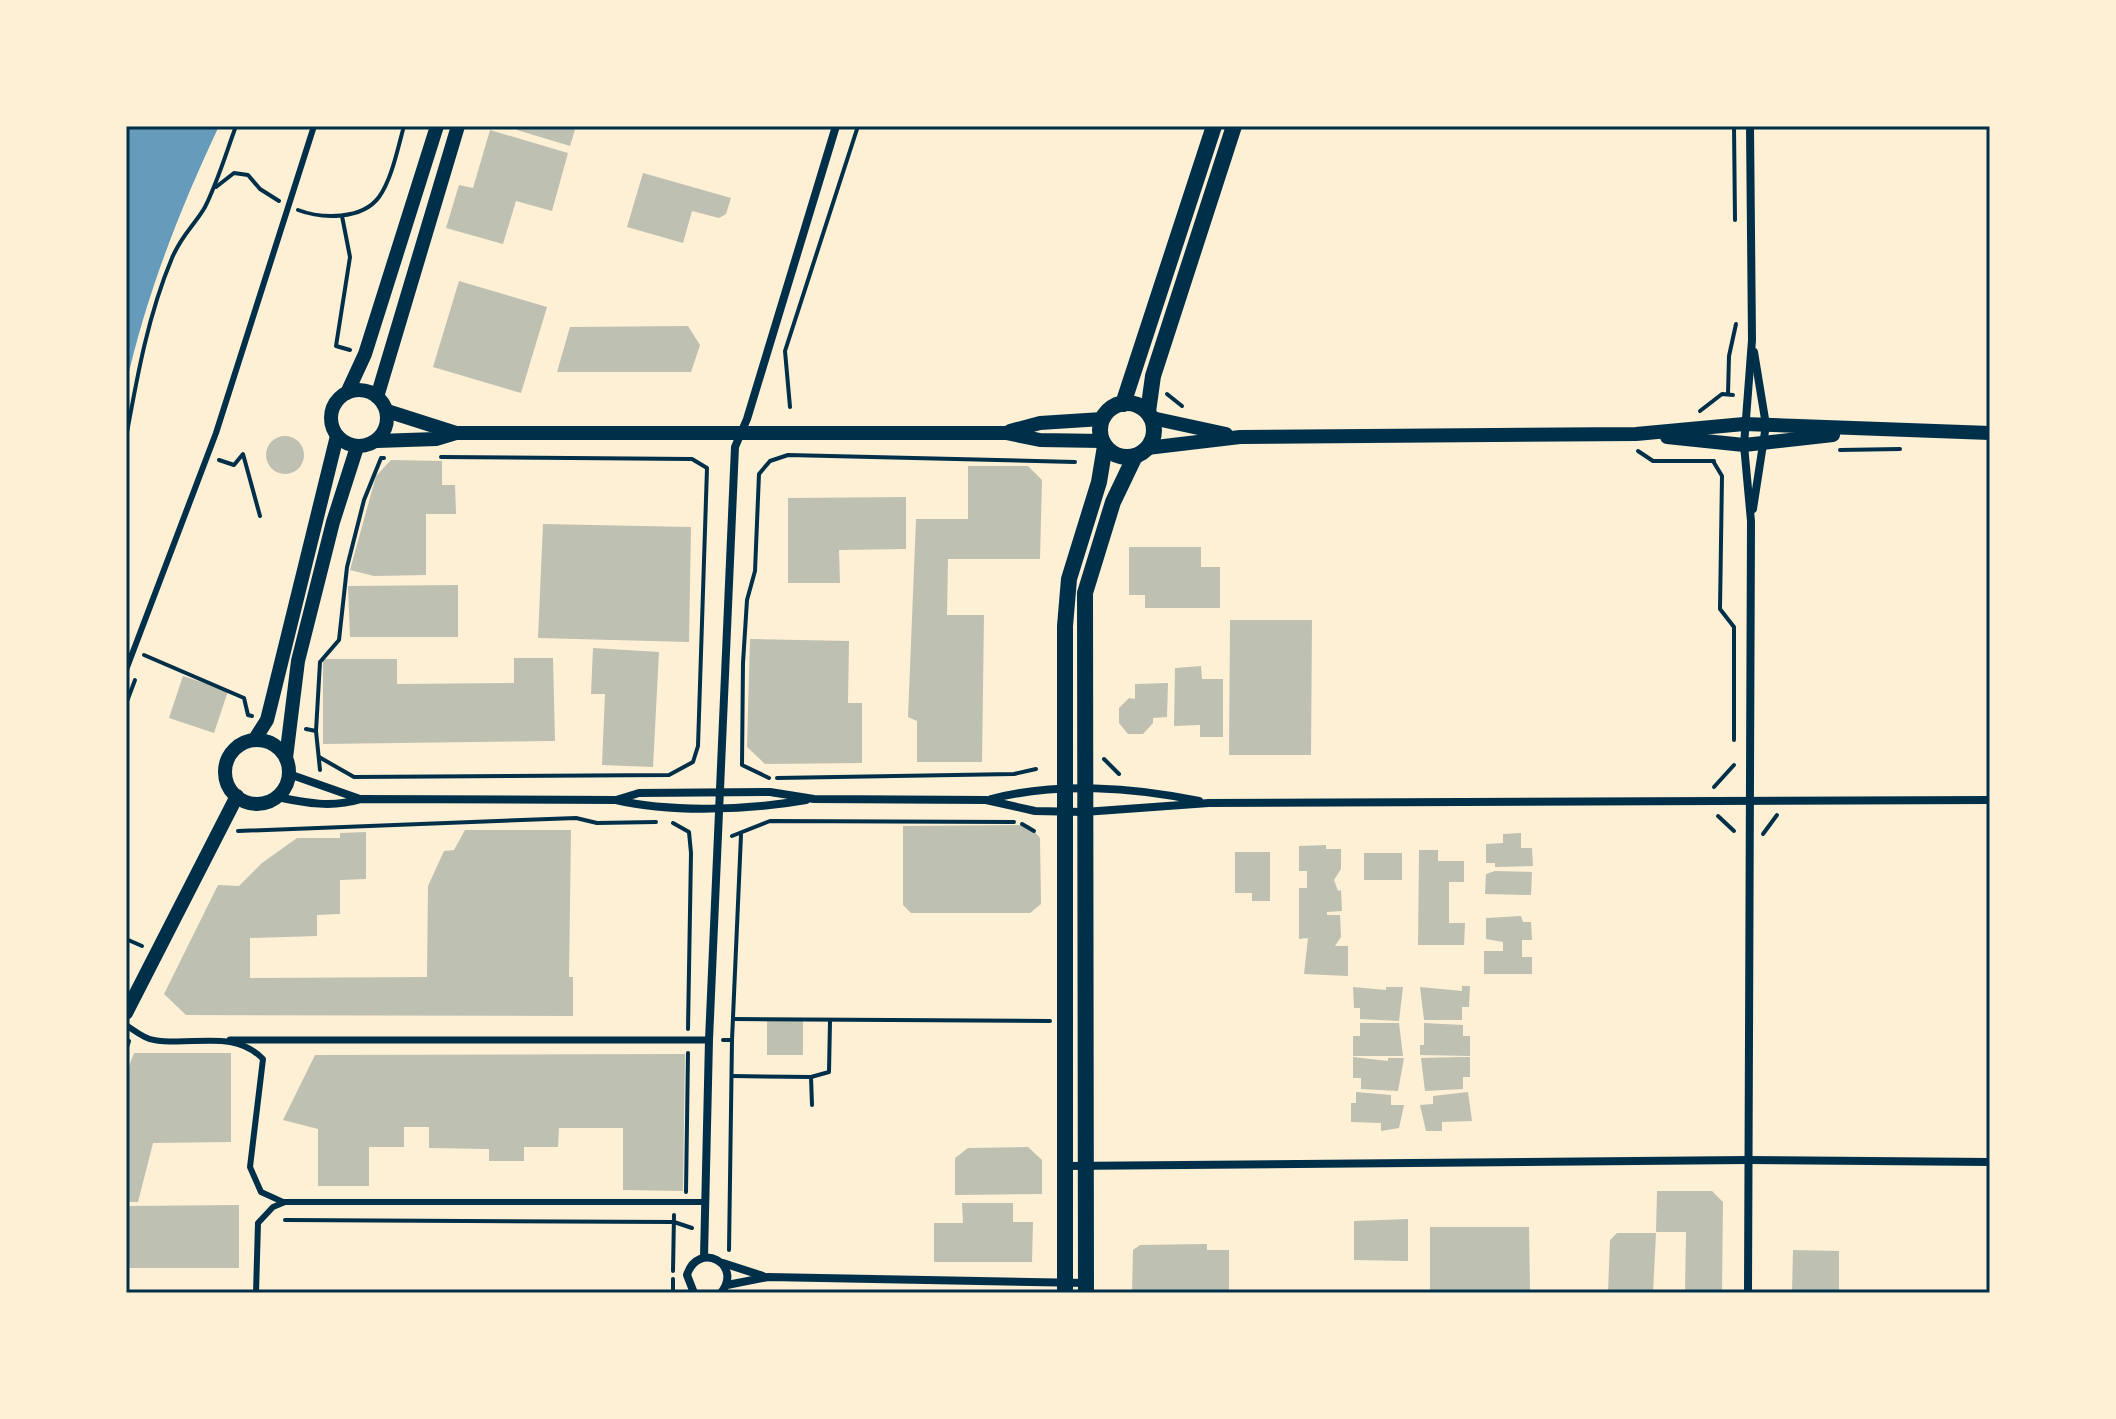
<svg xmlns="http://www.w3.org/2000/svg" width="2116" height="1419" font-family="Overpass,sans-serif">
  <style>
    .water { fill: #669bbc }
    .building { fill: #bec0b2 }
    .lines { fill: none; stroke-linecap: round; stroke-linejoin: round }
    .path { stroke: #003049; stroke-width: 4 }
    .service { stroke: #003049; stroke-width: 6 }
    .pedestrian { stroke: #003049; stroke-width: 7 }
    .minor { stroke: #003049; stroke-width: 8 }
    .tertiary { stroke: #003049; stroke-width: 14 }
    .secondary { stroke: #003049; stroke-width: 16 }
    .neatline { fill: none; stroke: #003049; stroke-width: 3 }
  </style>
  <rect width="100%" height="100%" fill="#fdf0d5"/>
  <path class="water" d="M126,126H219C180,209 146,295 126,385Z"/>
  <g class="building">
    <path d="M518,126H576L570,146L517,130Z"/>
    <path d="M490,130L568,153L552,211L516,201L503,244L446,228L459,185L473,188Z"/>
    <path d="M643,173L731,198L726,214L719,218L692,211L683,243L627,227Z"/>
    <path d="M459,281L547,307L521,393L433,367Z"/>
    <path d="M688,326L700,345L691,372H557L570,327Z"/>
    <circle cx="285" cy="455" r="19"/>
    <path d="M391,460L442,461V485H455L456,514H426V575L374,576L350,570L376,476Z"/>
    <path d="M968,466H1028L1042,480L1040,559H948L947,615H984L982,762H917V721L908,717L916,519H968Z"/>
    <path d="M906,497V549L839,550L840,583H788V498Z"/>
    <path d="M543,524L691,527L689,642L538,638Z"/>
    <path d="M1129,547H1201V567H1220V608H1145V595H1129Z"/>
    <path d="M458,585V637H350L348,586Z"/>
    <path d="M1230,620H1312L1311,755H1229Z"/>
    <path d="M750,639L849,641L848,703H862V763L765,764L747,747Z"/>
    <path d="M593,648L659,652L653,767L602,765L605,694H591Z"/>
    <path d="M514,658H553L555,741L323,744V659H397V684L514,683Z"/>
    <path d="M1201,666L1202,679H1223V737H1200V725L1174,726L1175,668Z"/>
    <path d="M183,676L228,691L214,733L169,718Z"/>
    <path d="M1168,683L1167,717L1153,718V723L1143,734H1128L1119,723V708L1129,698L1135,699V684Z"/>
    <path d="M1029,825L1040,838L1041,904L1030,913H911L903,905V826Z"/>
    <path d="M465,830H571L569,977H573V1016L186,1015L164,994L218,885L239,886L262,863L297,838H340V833L366,832V879L340,880V914L317,915V936L250,938V978L427,977L428,886L444,851L454,850Z"/>
    <path d="M1521,833V848H1532L1533,866L1495,867V863H1486V844L1503,843V834Z"/>
    <path d="M1326,845V849H1341V869L1334,880L1338,891L1341,890L1342,911L1327,912V915H1340L1341,937L1335,946H1348V976L1304,974L1308,938L1299,939V888H1307V871H1299V846Z"/>
    <path d="M1419,850H1438V861H1464V882H1449V923H1465L1464,945H1418Z"/>
    <path d="M1235,852H1270V901H1252V893H1235Z"/>
    <rect x="1364" y="853" width="38" height="27"/>
    <path d="M1495,871L1532,872L1531,895L1485,894L1486,874Z"/>
    <path d="M1521,916L1523,922H1531L1532,940H1522V957H1532V974H1484V951H1503V942L1486,939V918Z"/>
    <path d="M1462,986H1470L1469,1007H1462V1020H1424L1420,987L1462,991Z"/>
    <path d="M1353,987L1386,990V987H1403L1399,1021L1360,1019V1008H1354Z"/>
    <rect x="767" y="1021" width="36" height="34"/>
    <path d="M1360,1023H1399L1403,1056H1353V1036H1360Z"/>
    <path d="M1424,1023L1463,1025V1036H1470V1056L1420,1055V1045H1424Z"/>
    <path d="M134,1053H231V1142L153,1143L138,1202H126V1074Z"/>
    <path d="M685,1054L683,1191L623,1190V1128H559L558,1147H524V1161H489V1149L429,1148V1127H404V1147H369V1186H318V1129L283,1120L315,1055Z"/>
    <path d="M1353,1057L1388,1061V1058H1404L1398,1091L1361,1089V1078H1353Z"/>
    <path d="M1461,1057H1470V1077H1463V1089L1425,1091L1421,1058Z"/>
    <path d="M1356,1092L1391,1095V1105H1404L1399,1128L1381,1131V1123L1351,1122V1103H1356Z"/>
    <path d="M1468,1092L1472,1121L1442,1122V1131H1426L1420,1105L1433,1104V1096Z"/>
    <path d="M1028,1147L1042,1160V1194L955,1195V1158L968,1148Z"/>
    <path d="M1657,1191H1712L1723,1202L1722,1293H1685L1686,1232H1656Z"/>
    <path d="M962,1203H1013V1222H1033L1032,1262H934V1223H963Z"/>
    <path d="M239,1205V1268H126V1206Z"/>
    <path d="M1408,1219V1261L1354,1260V1221Z"/>
    <path d="M1430,1227H1529L1530,1290L1430,1291Z"/>
    <path d="M1617,1233H1656L1653,1293H1608L1610,1240Z"/>
    <path d="M1207,1244V1250H1229V1293H1132L1133,1250L1140,1245Z"/>
    <path d="M1793,1250L1839,1251V1293H1792Z"/>
  </g>
  <g class="lines">
    <g class="path">
      <path d="M1734,126L1735,220"/>
      <path d="M216,187L234,173L248,175L260,189L279,201"/>
      <path d="M298,210C322,219 362,220 379,197C392,179 398,147 404,126"/>
      <path d="M342,216L350,257L336,346L350,350"/>
      <path d="M1167,394L1182,406"/>
      <path d="M1728,394L1729,356L1736,324"/>
      <path d="M790,407L785,351L858,126"/>
      <path d="M1700,411L1722,394L1733,395"/>
      <path d="M126,438C137,377 148,315 172,258C182,234 194,226 205,207C218,181 226,153 236,126"/>
      <path d="M1840,450L1900,449"/>
      <path d="M1638,451L1653,461H1714"/>
      <path d="M219,460L234,465L243,454L260,516"/>
      <path d="M1713,461L1722,476L1720,609L1734,627V740"/>
      <path d="M144,655L244,698L248,715L252,716"/>
      <path d="M126,704L135,680"/>
      <path d="M306,729L316,731L320,770"/>
      <path d="M316,731L320,662L339,640L347,567L364,500L381,458H384"/>
      <path d="M319,757L354,777L669,775L693,762L698,746L707,468L692,459L441,457"/>
      <path d="M1104,759L1119,774"/>
      <path d="M769,778L742,765L743,663L747,600L755,571L759,474L770,461L788,455L1075,462"/>
      <path d="M777,778L1014,774L1036,769"/>
      <path d="M1714,787L1734,765"/>
      <path d="M1718,816L1734,831"/>
      <path d="M673,823L689,832L691,853L688,1029"/>
      <path d="M1022,824L1034,831"/>
      <path d="M238,831L576,818L597,823L656,822"/>
      <path d="M1763,834L1777,815"/>
      <path d="M732,836L770,821L1014,822"/>
      <path d="M126,939L142,946"/>
      <path d="M733,1019L1050,1021"/>
      <path d="M723,1040H732L741,835"/>
      <path d="M126,1050L129,1041"/>
      <path d="M732,1076L811,1077L829,1072L830,1021"/>
      <path d="M811,1077L812,1105"/>
      <path d="M686,1192L688,1053"/>
      <path d="M285,1220L674,1222L692,1228"/>
      <path d="M729,1250L732,1040"/>
      <path d="M673,1271L674,1215"/>
      <path d="M673,1293V1279"/>
    </g>
    <g class="service">
      <path d="M126,670L216,433L314,126"/>
      <path d="M126,1025C134,1030 144,1039 154,1040C191,1047 233,1028 263,1059L250,1167L261,1192L283,1202"/>
      <path d="M256,1293L258,1223L273,1207L285,1202H705"/>
    </g>
    <path class="pedestrian" d="M230,1040H709"/>
    <g class="minor">
      <path d="M1753,509L1766,425L1754,352"/>
      <path d="M289,774L360,799"/>
      <path d="M277,797C306,803 332,808 361,799L616,800C671,813 750,810 806,800"/>
      <path d="M991,799C1057,782 1133,787 1199,801"/>
      <path d="M616,800L639,793L770,792L814,799L986,800L1035,811L1084,812L1209,803L1990,800"/>
      <path d="M1066,1166L1748,1160L1990,1162"/>
      <path d="M704,1257L709,1040L735,447L747,419L836,126"/>
      <path d="M723,1263L763,1276"/>
      <path d="M727,1285L768,1277L1086,1283"/>
      <path d="M694,1293L687,1275C698,1240 744,1264 721,1293"/>
      <path d="M1748,1293L1751,521L1744,445L1752,340L1750,126"/>
    </g>
    <g class="tertiary">
      <circle cx="359" cy="418" r="28"/>
      <path d="M347,393L365,354L437,126"/>
      <path d="M377,397L458,126"/>
      <path d="M387,411L456,433"/>
      <path d="M1152,418L1226,434"/>
      <path d="M1010,431L1040,423L1102,419"/>
      <path d="M1667,437L1744,445L1833,435"/>
      <path d="M377,441L436,439L456,433H1006L1040,440L1102,441"/>
      <path d="M1147,448L1240,437L1636,434L1744,424L1990,433"/>
      <path d="M255,739L267,720L272,700L337,436"/>
      <circle cx="257" cy="772" r="32"/>
      <path d="M286,758L298,661L333,522L357,447"/>
      <path d="M126,1013L237,796"/>
    </g>
    <g class="secondary">
      <circle cx="1127" cy="430" r="27"/>
      <path d="M1123,404L1214,126"/>
      <path d="M1148,412L1153,376L1234,126"/>
      <path d="M1065,1293V626L1069,579L1099,482L1105,446"/>
      <path d="M1086,1293L1085,593L1113,502L1135,456"/>
    </g>
  </g>
  <rect width="2116" height="1419" fill="none" stroke="#fdf0d5" stroke-width="256"/>
  <rect x="128" y="128" width="1860" height="1163" class="neatline"/>
</svg>
